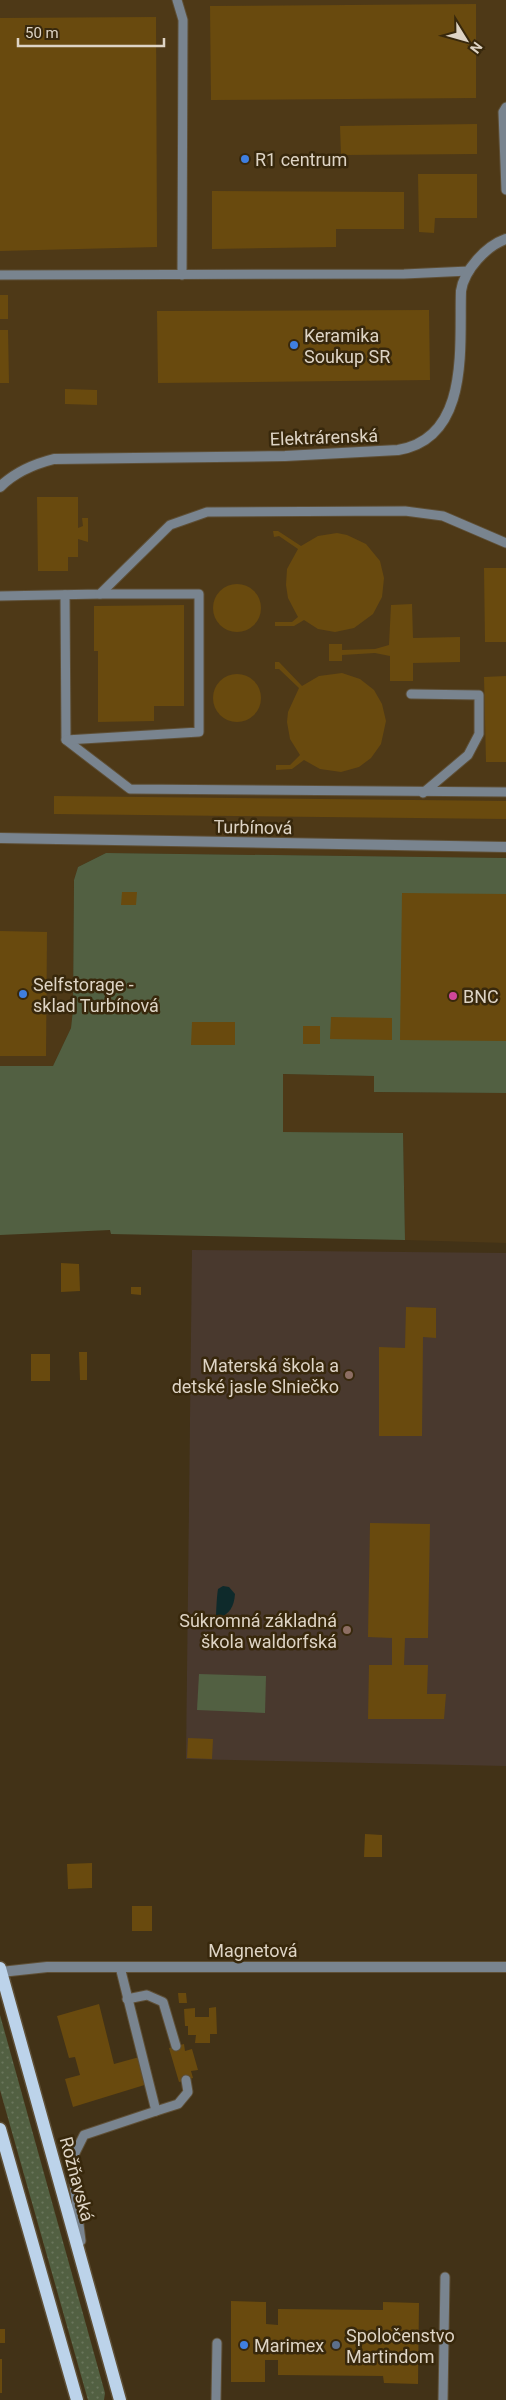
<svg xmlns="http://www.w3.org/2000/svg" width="506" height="2400" font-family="Roboto,sans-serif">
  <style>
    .built { fill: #4e3917 }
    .education { fill: #49392e }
    .grass { fill: url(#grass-dots) }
    .pitch { fill: #526042 }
    .water { fill: #0e2a2b }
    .building { fill: #694a0e }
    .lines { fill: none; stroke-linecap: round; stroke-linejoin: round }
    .lane-casing { stroke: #5e4f36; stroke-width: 11 }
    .street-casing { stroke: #5e4f36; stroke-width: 12 }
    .primary-casing { stroke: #5e4f36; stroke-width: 15 }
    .lane { stroke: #79848f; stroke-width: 9 }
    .street { stroke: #79848f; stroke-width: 10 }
    .primary { stroke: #bcd3ea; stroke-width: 12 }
    .shop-dot { fill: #3f7fe0; stroke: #38280c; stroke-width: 2 }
    .hotel-dot { fill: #d1479c; stroke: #38280c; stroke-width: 2 }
    .education-dot { fill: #8d6e63; stroke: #38280c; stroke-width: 2 }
    .service-dot { fill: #5c6f8a; stroke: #38280c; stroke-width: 2 }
    .labels { text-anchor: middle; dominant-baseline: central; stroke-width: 5; stroke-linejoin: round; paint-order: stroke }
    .poi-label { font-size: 18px; fill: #ded4c5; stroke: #38280c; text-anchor: start }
    .street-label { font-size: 18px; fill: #ded4c5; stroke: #38280c }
  </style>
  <defs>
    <pattern id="grass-dots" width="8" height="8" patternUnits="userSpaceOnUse" patternTransform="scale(1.25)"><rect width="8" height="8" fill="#526042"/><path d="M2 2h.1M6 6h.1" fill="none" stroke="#6a765c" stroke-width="1.8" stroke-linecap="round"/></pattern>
  </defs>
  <rect width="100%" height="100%" fill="#423217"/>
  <g class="built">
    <path d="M0,0H506V858L106,853L78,867L74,880L73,1010L71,1028L53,1066H0Z"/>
    <path d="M283,1074L374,1076L375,1092L506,1093V1243L405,1240L403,1133L282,1132Z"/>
  </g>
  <path class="education" d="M192,1250L506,1253V1766L186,1759Z"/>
  <path class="grass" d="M0,2015L105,2393L104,2400H88L0,2090Z"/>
  <g class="pitch">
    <path d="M106,853L506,858V1093L374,1092V1076L283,1074V1132L403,1133L405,1240L111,1234L110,1230L0,1235V1066H53L71,1028L73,1010L74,880L78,867Z"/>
    <path d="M199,1674L266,1676L265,1713L197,1710Z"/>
  </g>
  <path class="water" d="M223,1586L229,1587L235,1594C234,1607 230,1613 218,1619L216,1618C216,1611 217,1594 218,1589Z"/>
  <g class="building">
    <path d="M476,4V98L211,100L210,6Z"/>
    <path d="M156,17L157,247L0,251V18Z"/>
    <path d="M477,124V154L341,155L340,126Z"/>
    <path d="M418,174H477V218H435L434,233L419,232Z"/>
    <path d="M212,191L404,192V229H336V247L212,249Z"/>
    <rect x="0" y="295" width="8" height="24"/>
    <path d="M429,310L430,380L158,383L157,311Z"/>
    <path d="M0,330H8L9,383H0Z"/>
    <path d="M65,389L97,390V405L65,404Z"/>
    <path d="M37,497H78V528L83,526L82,518H88V542L78,539V557H68V571H38Z"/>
    <path d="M273,531H278L301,546L318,536L337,533L347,535L366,544L380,561L384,578L382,597L373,614L354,628L335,632L318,629L304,620L294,626H275V622H292L298,617L288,598L286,585L287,569L298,549L279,536L274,537Z"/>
    <path d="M484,568H506V642H485Z"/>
    <circle cx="237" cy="608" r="24"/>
    <path d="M412,604L413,638L460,637V662L413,663V681H390V656L375,653L342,655V661H329V644H342V650L375,649L389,645L391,605Z"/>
    <path d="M184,605V706H154V721L98,722V651H94V606Z"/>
    <path d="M275,662H279L302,686L319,676L342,673L360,679L374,690L382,704L386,721L381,744L371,758L359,767L341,772L320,769L304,760L292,769L276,770V765H290L300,755L290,739L287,722L288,712L299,688L279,669H275Z"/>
    <circle cx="237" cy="698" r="24"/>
    <path d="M506,676V762H486L484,677Z"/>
    <path d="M54,796L506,801V819L54,814Z"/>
    <path d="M122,892H137L136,905H121Z"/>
    <path d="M402,893L506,894V1041L400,1040Z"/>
    <path d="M0,931L47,932L46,1056H0Z"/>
    <path d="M331,1017L392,1018V1040L330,1039Z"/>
    <path d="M192,1022H235V1045H191Z"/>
    <rect x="303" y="1026" width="17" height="18"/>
    <path d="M61,1263L79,1264L80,1291L61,1292Z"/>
    <path d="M131,1287H141V1295L131,1294Z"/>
    <path d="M406,1307L436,1308V1338L423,1337L422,1436H379V1347L405,1348Z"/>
    <path d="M79,1352H87V1380H80Z"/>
    <rect x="31" y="1354" width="19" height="27"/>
    <path d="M370,1523L430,1524L428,1638H405L404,1665H428L427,1694H446L444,1719H368L369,1665H392V1638L368,1637Z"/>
    <path d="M188,1738L213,1739L212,1759L187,1758Z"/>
    <path d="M365,1834L382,1835V1857H364Z"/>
    <path d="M92,1863V1888L68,1889L67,1864Z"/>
    <rect x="132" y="1906" width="20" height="25"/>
    <path d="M178,1993H186L187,2003H179Z"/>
    <path d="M99,2004L114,2064L143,2056L151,2083L73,2107L65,2079L80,2075L75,2057L69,2058L57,2016Z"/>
    <path d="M216,2007L217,2034H210V2043H195L196,2035H188V2026H185L184,2009L195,2008V2017H209V2008Z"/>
    <path d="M184,2044L185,2051L192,2049L198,2070L191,2071L193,2078L179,2082L169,2048Z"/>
    <path d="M231,2301L266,2302V2324L278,2325V2309L383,2310V2302L419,2303L418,2384L384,2383L383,2376L278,2375V2360H265V2382H231Z"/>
    <rect x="0" y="2329" width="5" height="14"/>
    <rect x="0" y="2359" width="2" height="34"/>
  </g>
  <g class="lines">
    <defs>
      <g id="lane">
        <path d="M177,0L183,20L182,275"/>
        <path d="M506,107L503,112L506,190"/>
        <path d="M0,275L404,274L469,271"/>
        <path d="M65,595L66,740L130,789L506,792"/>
        <path d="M0,596L100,594L170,525L207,512L405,511L443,516L506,543"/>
        <path d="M411,694L479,695V734L468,755L423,793"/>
        <path d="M66,740L199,732V594H100"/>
        <path d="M127,1999L147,1995L163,2002L176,2046"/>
        <path d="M156,2111L178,2104L188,2092L186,2080"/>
        <path d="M81,2241L72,2167L75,2153L84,2135L156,2111L120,1967"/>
        <path d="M216,2400L217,2343"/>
        <path d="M443,2400L445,2277"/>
      </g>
      <g id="street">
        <path d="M0,487C15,472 34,464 54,459L285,456L398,450C471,438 459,345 461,291C464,270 486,246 506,239"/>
        <path d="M0,838L506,847"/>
        <path d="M1,1972L47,1967H506"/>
      </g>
      <g id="primary">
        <path d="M0,1968L120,2400"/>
        <path d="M0,2129L77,2400"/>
      </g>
    </defs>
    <use href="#lane" class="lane-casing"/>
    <use href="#street" class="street-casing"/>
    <use href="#primary" class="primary-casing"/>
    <use href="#lane" class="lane"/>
    <use href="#street" class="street"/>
    <use href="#primary" class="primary"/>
  </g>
  <g class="shop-dot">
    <circle cx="245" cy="159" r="5"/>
    <circle cx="294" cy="345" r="5"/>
    <circle cx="23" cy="994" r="5"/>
    <circle cx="244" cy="2345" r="5"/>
  </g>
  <circle class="hotel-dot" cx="453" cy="996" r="5"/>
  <g class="education-dot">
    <circle cx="349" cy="1375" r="5"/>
    <circle cx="347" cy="1630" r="5"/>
  </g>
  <circle class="service-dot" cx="336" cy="2345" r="5"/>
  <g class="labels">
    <g class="poi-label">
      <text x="255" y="159">R1 centrum</text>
      <text x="304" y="335">Keramika<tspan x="304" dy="21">Soukup SR</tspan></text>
      <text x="33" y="984">Selfstorage -<tspan x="33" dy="21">sklad Turbínová</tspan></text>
      <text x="463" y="996">BNC</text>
      <text x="339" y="1365" text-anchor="end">Materská škola a<tspan x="339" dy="21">detské jasle Slniečko</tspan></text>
      <text x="337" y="1620" text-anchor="end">Súkromná základná<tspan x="337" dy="21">škola waldorfská</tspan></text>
      <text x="346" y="2335">Spoločenstvo<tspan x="346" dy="21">Martindom</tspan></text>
      <text x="254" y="2345">Marimex</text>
    </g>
    <g class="street-label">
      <text transform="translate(324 437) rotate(-2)">Elektrárenská</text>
      <text transform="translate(253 827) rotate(1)">Turbínová</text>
      <text x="253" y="1950">Magnetová</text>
      <text transform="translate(77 2179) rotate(75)">Rožňavská</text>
    </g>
  </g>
  <g transform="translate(466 40) rotate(127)" stroke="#38280c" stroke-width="4" paint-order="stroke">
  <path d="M0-4L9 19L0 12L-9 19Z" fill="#ded4c5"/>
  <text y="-8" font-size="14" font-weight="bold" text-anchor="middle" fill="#ded4c5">N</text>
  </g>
  <path d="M18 38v8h146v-8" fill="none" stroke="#ded4c5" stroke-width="2.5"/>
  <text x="25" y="38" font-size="15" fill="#ded4c5" stroke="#38280c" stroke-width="4" paint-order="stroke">50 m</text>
</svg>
